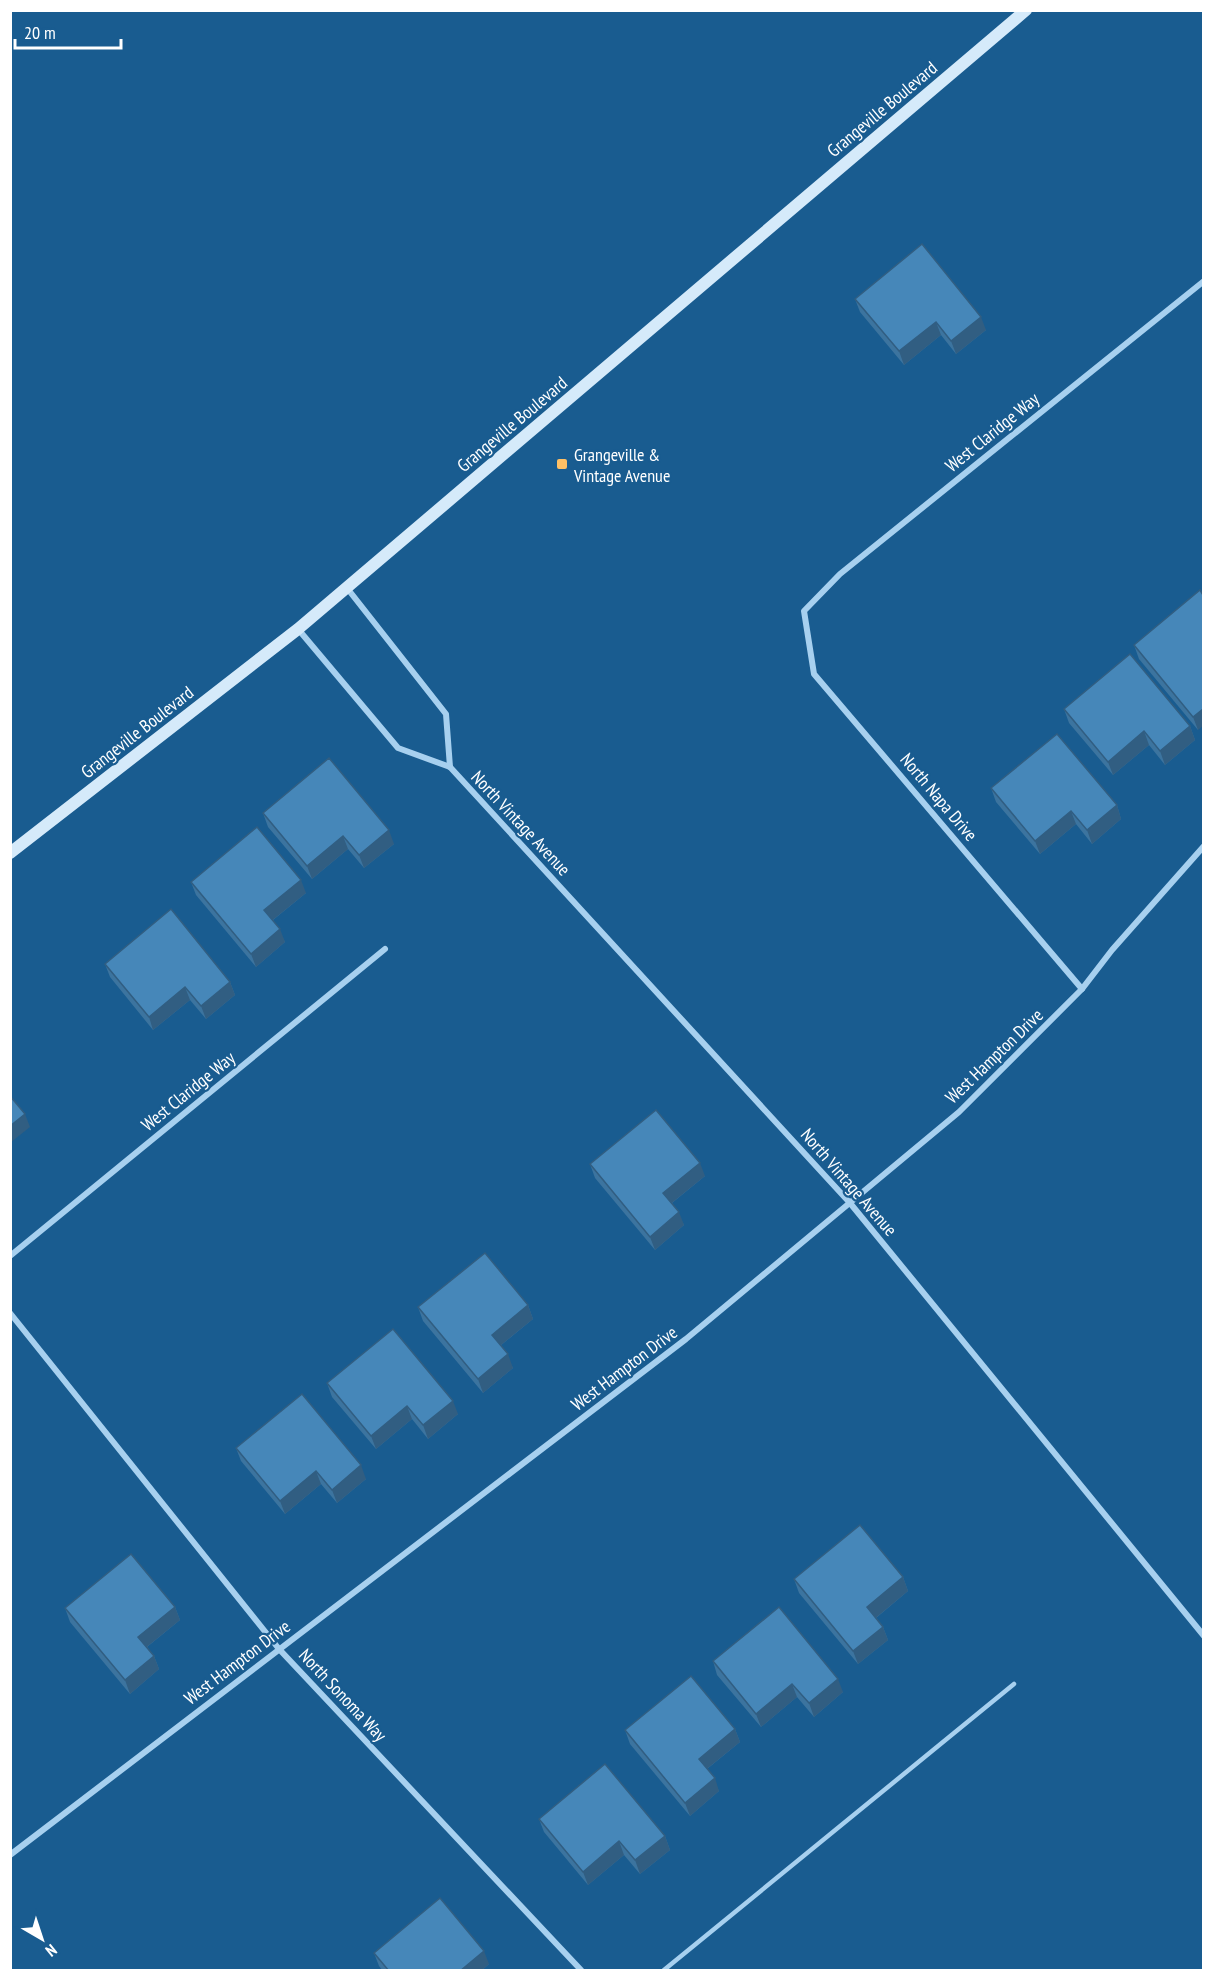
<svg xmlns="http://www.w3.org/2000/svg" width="1214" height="1981" font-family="'PT Sans Narrow',sans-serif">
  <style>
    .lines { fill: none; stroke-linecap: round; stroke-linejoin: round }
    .lane { stroke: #a7d0ef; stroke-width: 4.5 }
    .street { stroke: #a7d0ef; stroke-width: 6 }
    .secondary { stroke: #d5eafa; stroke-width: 12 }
    .wall { fill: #3c749f }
    .shaded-wall { fill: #315e82 }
    .building { fill: #4687b9; stroke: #315e82; stroke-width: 1.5 }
    .poi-dot { fill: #ffc065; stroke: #195c90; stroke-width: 2 }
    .labels { text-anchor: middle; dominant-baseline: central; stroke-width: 4.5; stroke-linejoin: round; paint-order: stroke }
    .street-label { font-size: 18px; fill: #fff; stroke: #195c90 }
    .poi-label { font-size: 18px; fill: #fff; stroke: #195c90; text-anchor: start }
  </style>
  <rect width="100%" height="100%" fill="#195c90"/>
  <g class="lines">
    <path class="lane" d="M664,1970L1014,1684"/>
    <g class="street">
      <path d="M347,588L446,714L450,767"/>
      <path d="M298,629L398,748L450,767L850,1203L1204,1636"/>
      <path d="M1082,989L814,674L804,611L840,574L1204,281"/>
      <path d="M10,1256L385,949"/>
      <path d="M10,1313L279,1649L581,1970"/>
      <path d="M10,1855L686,1339L959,1112L1082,989L1112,950L1204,846"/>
    </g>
    <path class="secondary" d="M10,853L298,629L1026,10"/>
  </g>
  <g class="wall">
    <path d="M855,299L986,330L956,354L941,335L904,365L860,312Z"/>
    <path d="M1203,595L1198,730L1139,659L1134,645Z"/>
    <path d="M1064,709L1190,726L1195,740L1165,765L1149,745L1113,775L1069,723Z"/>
    <path d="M991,788L1117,805L1121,819L1092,844L1076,824L1040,854L996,802Z"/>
    <path d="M263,813L394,844L364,868L348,849L312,879L268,827Z"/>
    <path d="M191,882L306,893L273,920L285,942L256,967L196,895Z"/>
    <path d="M105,964L230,982L235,995L206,1019L190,1000L153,1030L110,977Z"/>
    <path d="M590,1164L705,1176L672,1203L684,1225L655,1250L595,1178Z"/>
    <path d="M528,1305L533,1319L500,1346L513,1368L483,1393L423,1321L418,1307Z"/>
    <path d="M327,1383L458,1414L428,1439L412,1419L376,1449L332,1397Z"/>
    <path d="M236,1448L366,1479L337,1503L321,1484L285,1514L241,1461Z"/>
    <path d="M903,1577L908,1591L876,1618L883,1627L888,1640L858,1664L799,1593L794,1579Z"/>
    <path d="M175,1607L180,1620L147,1647L154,1656L159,1669L130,1694L70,1622L65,1608Z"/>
    <path d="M713,1661L843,1692L814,1717L797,1697L761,1727L717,1675Z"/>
    <path d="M735,1729L740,1742L707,1769L719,1791L690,1816L630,1744L625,1730Z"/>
    <path d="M539,1819L665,1836L670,1850L640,1874L624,1855L588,1885L544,1832Z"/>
    <path d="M374,1953L489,1964L481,1971H383L379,1966Z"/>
  </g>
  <g class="shaded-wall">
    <path d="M981,317L986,330L956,354L951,341Z"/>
    <path d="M936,322L941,335L904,365L899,351Z"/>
    <path d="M1203,709V726L1198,730L1193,717Z"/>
    <path d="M1190,726L1195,740L1165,765L1160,751Z"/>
    <path d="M1144,731L1149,745L1113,775L1108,762Z"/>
    <path d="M1117,805L1121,819L1092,844L1087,830Z"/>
    <path d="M1071,811L1076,824L1040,854L1035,841Z"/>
    <path d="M389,830L394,844L364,868L359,855Z"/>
    <path d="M343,836L348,849L312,879L307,866Z"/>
    <path d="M301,880L306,893L269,923L264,910Z"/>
    <path d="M280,929L285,942L256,967L251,954Z"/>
    <path d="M230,982L235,995L206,1019L201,1006Z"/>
    <path d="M185,987L190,1000L153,1030L149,1017Z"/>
    <path d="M25,1114L30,1127L10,1143V1126Z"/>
    <path d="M700,1163L705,1176L668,1206L663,1193Z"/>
    <path d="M679,1212L684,1225L655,1250L650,1237Z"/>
    <path d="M528,1305L533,1319L496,1349L492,1335Z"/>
    <path d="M508,1354L513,1368L483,1393L478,1379Z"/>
    <path d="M453,1401L458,1414L428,1439L423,1425Z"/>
    <path d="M407,1406L412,1419L376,1449L371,1436Z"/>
    <path d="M361,1465L366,1479L337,1503L332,1490Z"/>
    <path d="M316,1471L321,1484L285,1514L280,1501Z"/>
    <path d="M903,1577L908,1591L872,1621L867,1607Z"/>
    <path d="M175,1607L180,1620L143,1650L138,1637Z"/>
    <path d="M883,1627L888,1640L858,1664L853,1651Z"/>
    <path d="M154,1656L159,1669L130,1694L125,1680Z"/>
    <path d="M838,1679L843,1692L814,1717L809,1703Z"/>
    <path d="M792,1684L797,1697L761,1727L756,1714Z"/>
    <path d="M735,1729L740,1742L703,1772L699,1759Z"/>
    <path d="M715,1778L719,1791L690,1816L685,1803Z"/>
    <path d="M665,1836L670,1850L640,1874L635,1860Z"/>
    <path d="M619,1841L624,1855L588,1885L583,1872Z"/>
    <path d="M484,1951L489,1964L481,1971H460Z"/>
  </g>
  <g class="building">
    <path d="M922,244L981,317L951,341L936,322L899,351L855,299Z"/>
    <path d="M1200,590L1203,595V709L1193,717L1134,645Z"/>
    <path d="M1130,654L1190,726L1160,751L1144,731L1108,762L1064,709Z"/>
    <path d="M1057,734L1117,805L1087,830L1071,811L1035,841L991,788Z"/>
    <path d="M329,758L389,830L359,855L343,836L307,866L263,813Z"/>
    <path d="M257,827L301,880L264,910L280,929L251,954L191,882Z"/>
    <path d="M171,909L230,982L201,1006L185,987L149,1017L105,964Z"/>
    <path d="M10,1096L25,1114L10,1126Z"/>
    <path d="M656,1110L700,1163L663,1193L679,1212L650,1237L590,1164Z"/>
    <path d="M485,1253L528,1305L492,1335L508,1354L478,1379L418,1307Z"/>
    <path d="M393,1329L453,1401L423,1425L407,1406L371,1436L327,1383Z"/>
    <path d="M302,1394L361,1465L332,1490L316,1471L280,1501L236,1448Z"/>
    <path d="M860,1525L903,1577L867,1607L883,1627L853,1651L794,1579Z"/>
    <path d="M131,1554L175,1607L138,1637L154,1656L125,1680L65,1608Z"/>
    <path d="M779,1607L838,1679L809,1703L792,1684L756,1714L713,1661Z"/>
    <path d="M691,1676L735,1729L699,1759L715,1778L685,1803L625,1730Z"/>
    <path d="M605,1764L665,1836L635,1860L619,1841L583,1872L539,1819Z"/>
    <path d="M440,1898L484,1951L460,1971H389L374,1953Z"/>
  </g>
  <rect class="poi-dot" x="556" y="458" width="12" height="12" rx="3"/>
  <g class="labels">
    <g class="street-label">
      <text transform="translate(882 109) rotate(-40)">Grangeville Boulevard</text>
      <text transform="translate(512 424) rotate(-40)">Grangeville Boulevard</text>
      <text transform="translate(992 432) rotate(-39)">West Claridge Way</text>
      <text transform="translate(137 732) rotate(-38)">Grangeville Boulevard</text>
      <text transform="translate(939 797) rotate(50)">North Napa Drive</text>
      <text transform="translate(521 823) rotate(47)">North Vintage Avenue</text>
      <text transform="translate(994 1056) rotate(-44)">West Hampton Drive</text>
      <text transform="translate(188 1091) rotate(-39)">West Claridge Way</text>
      <text transform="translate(849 1182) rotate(49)">North Vintage Avenue</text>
      <text transform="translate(624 1368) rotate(-37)">West Hampton Drive</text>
      <text transform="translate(237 1662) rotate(-37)">West Hampton Drive</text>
      <text transform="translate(343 1695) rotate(47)">North Sonoma Way</text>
    </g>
    <g class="poi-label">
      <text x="574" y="454">Grangeville &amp;<tspan x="574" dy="21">Vintage Avenue</tspan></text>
    </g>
  </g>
  <rect width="1214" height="1981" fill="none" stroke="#ffffff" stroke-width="24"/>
  <g transform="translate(42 1939) rotate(141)" stroke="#195c90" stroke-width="4.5" paint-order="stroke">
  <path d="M0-4.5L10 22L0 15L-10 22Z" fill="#ffffff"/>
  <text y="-9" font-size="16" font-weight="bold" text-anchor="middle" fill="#ffffff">N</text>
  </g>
  <path d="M15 39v9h106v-9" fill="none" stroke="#ffffff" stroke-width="3"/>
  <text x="24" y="39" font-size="18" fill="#ffffff" stroke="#195c90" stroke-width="4.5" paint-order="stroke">20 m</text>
</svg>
